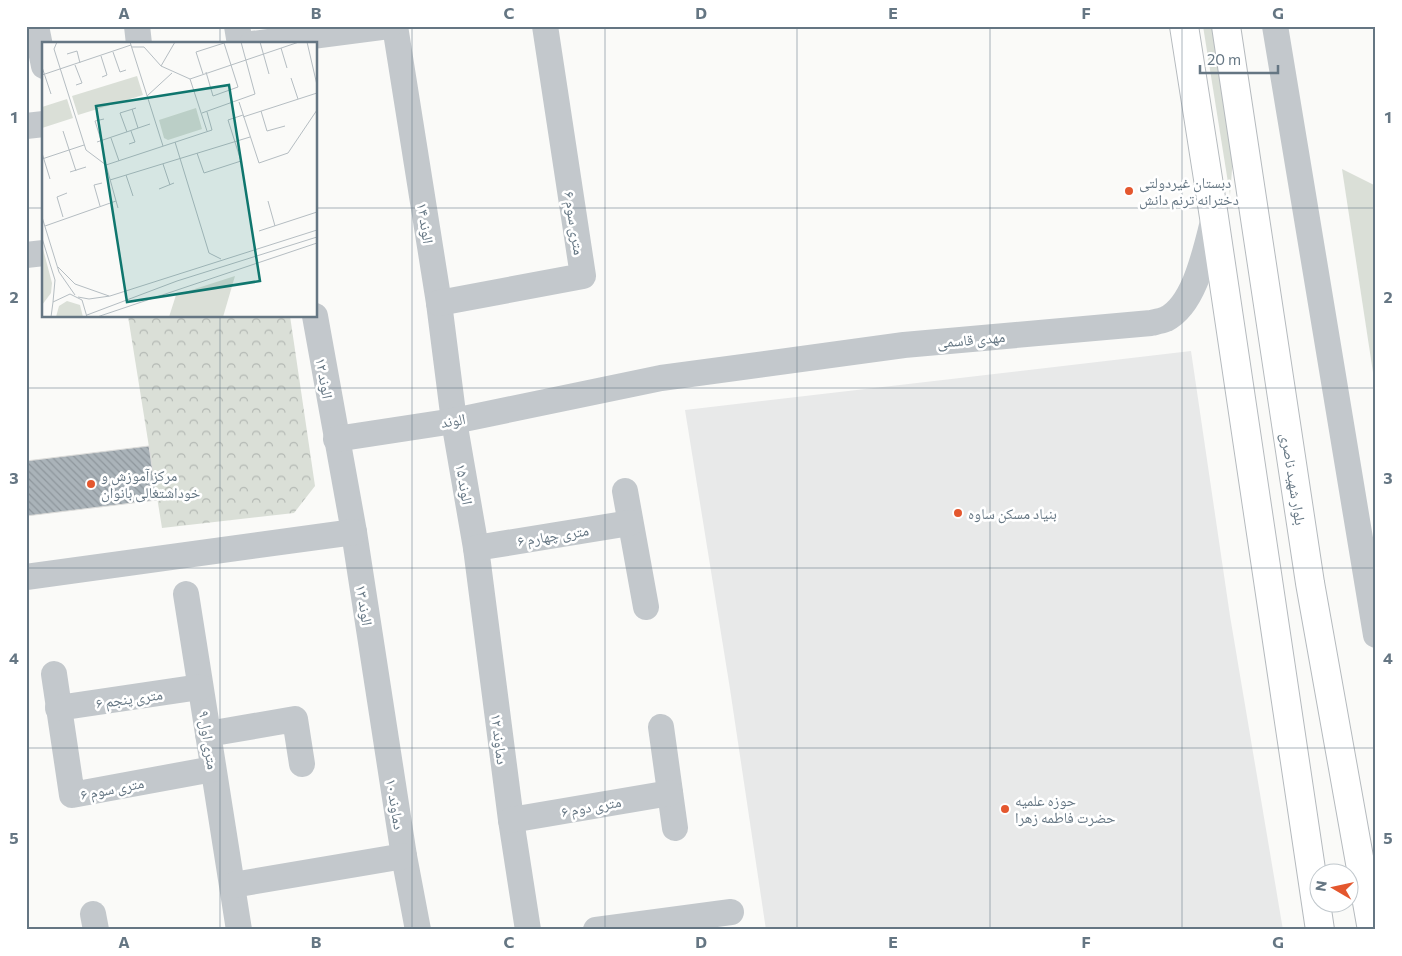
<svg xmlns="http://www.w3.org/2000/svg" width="1402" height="956" font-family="Commissioner,'Noto Naskh Arabic',sans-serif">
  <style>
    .built { fill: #e8e9e9 }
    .green { fill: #dadfd7 }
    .park { fill: url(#park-crowns) }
    .building { fill: url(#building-back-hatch); stroke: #dcdcda }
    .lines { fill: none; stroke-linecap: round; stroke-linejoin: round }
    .major-casing { stroke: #b5babe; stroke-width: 30 }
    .minor { stroke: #c3c8cc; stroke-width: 26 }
    .major { stroke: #fff; stroke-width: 28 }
    .grid { fill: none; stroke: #657683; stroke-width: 1; stroke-opacity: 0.55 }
    .poi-dot { fill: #e4572e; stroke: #fff; stroke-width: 2 }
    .labels { text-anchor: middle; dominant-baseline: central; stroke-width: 5; stroke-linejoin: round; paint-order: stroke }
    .poi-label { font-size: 15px; fill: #657683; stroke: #fff; text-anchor: start }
    .street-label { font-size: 15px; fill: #657683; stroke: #fff }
    .inset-road { fill: none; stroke: #b5bdc2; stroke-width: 1 }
    .view { fill: #0f766e; fill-opacity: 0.15; stroke: #0f766e; stroke-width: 2.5 }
    .inset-edge { fill: none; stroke: #657683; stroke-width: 2.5 }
    .neatline { fill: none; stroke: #657683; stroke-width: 2 }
    .grid-label { font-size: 16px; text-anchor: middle; font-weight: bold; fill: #657683 }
  </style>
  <defs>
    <pattern id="park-crowns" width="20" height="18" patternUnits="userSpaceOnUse" patternTransform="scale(1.25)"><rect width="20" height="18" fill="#dadfd7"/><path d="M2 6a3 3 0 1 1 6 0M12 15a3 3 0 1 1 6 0" fill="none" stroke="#b4b9b4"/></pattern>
    <pattern id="building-back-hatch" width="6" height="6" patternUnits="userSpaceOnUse" patternTransform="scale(1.25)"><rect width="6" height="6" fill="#aab3b9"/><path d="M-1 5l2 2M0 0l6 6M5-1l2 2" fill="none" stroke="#8e969c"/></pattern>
  </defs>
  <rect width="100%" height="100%" fill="#fafaf8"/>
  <path class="built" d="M1191,351L1230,616L1283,930H766L730,689L685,410Z"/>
  <g class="green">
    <path d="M1203,26H1215L1234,145L1230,195Z"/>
    <path d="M1342,169L1376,186V392Z"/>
  </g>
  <path class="park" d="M128,316H290L315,486L294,513L162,528Z"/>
  <path class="building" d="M149,446L157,500L26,516V461Z"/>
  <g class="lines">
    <defs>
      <g id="major">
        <path d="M1184,26L1214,217L1320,930"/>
        <path d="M1226,26L1310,583L1372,930"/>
      </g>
    </defs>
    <use href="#major" class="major-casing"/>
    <g class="minor">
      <path d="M36,26L44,66"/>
      <path d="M137,26L139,44"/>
      <path d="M237,26L240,44"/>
      <path d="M395,26L439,303L454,421L476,548L511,820L528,930"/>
      <path d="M1275,26L1376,635"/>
      <path d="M252,44L389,26"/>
      <path d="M26,126L44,124"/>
      <path d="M26,255L44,253"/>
      <path d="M439,303L583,276L545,26"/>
      <path d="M315,316L354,532L404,856L418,930"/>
      <path d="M336,439L454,421L661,378L904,345L1151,323C1155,322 1161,321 1166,319C1196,304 1206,247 1214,218"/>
      <path d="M625,491L646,607"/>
      <path d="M476,548L630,523"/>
      <path d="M26,577L354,532"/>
      <path d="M186,594L239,930"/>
      <path d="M54,674L72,795L213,769"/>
      <path d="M58,708L200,687"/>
      <path d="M661,727L675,828"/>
      <path d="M208,734L295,719L302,764"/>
      <path d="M511,820L670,793"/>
      <path d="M233,885L404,856"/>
      <path d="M93,914L96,930"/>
      <path d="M596,930L731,912"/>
    </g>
    <use href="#major" class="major"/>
  </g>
  <path class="grid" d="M220,26V44M412,26V930M605,26V930M797,26V930M990,26V930M1182,26V930M26,208H44M316,208H1376M220,316V930M26,388H1376M26,568H1376M26,748H1376"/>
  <g class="poi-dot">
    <circle cx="1129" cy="191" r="5"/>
    <circle cx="91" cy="484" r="5"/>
    <circle cx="958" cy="513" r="5"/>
    <circle cx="1005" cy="809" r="5"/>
  </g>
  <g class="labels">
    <g class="poi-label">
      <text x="1139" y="182">دبستان غیردولتی<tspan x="1139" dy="17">دخترانه ترنم دانش</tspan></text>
      <text x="101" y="475">مرکز آموزش و<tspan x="101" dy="17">خوداشتغالی بانوان</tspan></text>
      <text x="968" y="513">بنیاد مسکن ساوه</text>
      <text x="1015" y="800">حوزه علمیه<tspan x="1015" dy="17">حضرت فاطمه زهرا</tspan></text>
    </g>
    <g class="street-label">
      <text transform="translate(426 223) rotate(81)">الوند ۱۴</text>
      <text transform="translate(575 223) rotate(81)">۶ متری سوم</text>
      <text transform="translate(971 339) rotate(-5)">مهدی قاسمی</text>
      <text transform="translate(325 378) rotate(80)">الوند ۱۲</text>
      <text transform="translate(453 420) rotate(-10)">الوند</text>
      <text transform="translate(1294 479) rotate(81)">بلوار شهید ناصری</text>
      <text transform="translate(465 484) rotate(80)">الوند ۱۵</text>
      <text transform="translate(553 535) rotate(-9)">۶ متری چهارم</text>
      <text transform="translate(365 605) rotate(81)">الوند ۱۳</text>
      <text transform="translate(129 698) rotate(-8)">۶ متری پنجم</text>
      <text transform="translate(500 739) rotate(83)">دماوند ۱۲</text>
      <text transform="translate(209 740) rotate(81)">۹ متری اول</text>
      <text transform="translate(112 788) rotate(-11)">۶ متری سوم</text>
      <text transform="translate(396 804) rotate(81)">دماوند ۱۰</text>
      <text transform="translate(591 806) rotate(-10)">۶ متری دوم</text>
    </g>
  </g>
  <g transform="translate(42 42)">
    <rect width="275" height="275" fill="#fafaf8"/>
    <path d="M193,234L181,275H127L134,253ZM25,259L38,263L41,275H14L17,264Z" fill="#dadfd7"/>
    <path d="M95,34L101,53L36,73L30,54ZM25,57L31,76L0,86V65ZM154,66L160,87L126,98L122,96L117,78ZM0,203L10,241L9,251L0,263Z" fill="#dadfd7"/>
    <path class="inset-road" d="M15,0L12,7L44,108L64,123L76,166M88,0L121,104M218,0L227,32M265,0L275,43M90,5H102L119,24L148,37L257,0M239,6L245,26M71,10L78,30L84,28M25,12L35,9L38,21M59,14L65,33L60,35M33,23L40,41L34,43M119,24L133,0M0,25L9,52M161,32L154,10L182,1L196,45L171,54L164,30M0,33L89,3M249,36L256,57M148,37L165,89M105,54L130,31M197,60L217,121L246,111L275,68M90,67L96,86M219,69L225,89L243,84M160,71L213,52L199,0M201,75L275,51M21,89L34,129M85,90L78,71L94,66M69,96L77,119M59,98L53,79L62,77M55,100L108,82M133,100L167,211L179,217M87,102L93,100L89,89M0,111L8,137M155,111L162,131L199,119L186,78L201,73M0,117L42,103M121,122L128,143M64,123L170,88L165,70M28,130L44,125M84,133L91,154M68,138L208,95M117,147L132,141M226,159L233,184M58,164L52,143L60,141M0,175L17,230L33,253M21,175L15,155L25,151M3,184L74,159M217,189L275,170M0,196L13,238L11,260M16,225L33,242L67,254M36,255L47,257L68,254L275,188M45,273L135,239L275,195M9,275L11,260L28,252L40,258L45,275M55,275L275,201"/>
    <path class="view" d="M187,43L218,239L85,260L54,64Z"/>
    <rect width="275" height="275" class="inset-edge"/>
  </g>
  <rect width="1402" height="956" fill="none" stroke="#ffffff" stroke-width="55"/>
  <g transform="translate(1334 888) rotate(279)"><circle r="24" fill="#ffffff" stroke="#c1c8cd"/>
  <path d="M0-4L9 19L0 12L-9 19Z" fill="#e4572e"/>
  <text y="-8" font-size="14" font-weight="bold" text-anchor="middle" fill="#657683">N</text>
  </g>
  <path d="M1200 65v8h78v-8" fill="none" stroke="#657683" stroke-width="2.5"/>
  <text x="1207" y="65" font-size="15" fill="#657683" stroke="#ffffff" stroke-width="4" paint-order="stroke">20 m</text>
  <rect x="28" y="28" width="1346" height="900" class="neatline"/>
  <g class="grid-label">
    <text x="124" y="19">A</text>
    <text x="316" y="19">B</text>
    <text x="509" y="19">C</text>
    <text x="701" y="19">D</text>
    <text x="893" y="19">E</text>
    <text x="1086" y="19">F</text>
    <text x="1278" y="19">G</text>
    <text x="14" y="123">1</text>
    <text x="1388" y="123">1</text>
    <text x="14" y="303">2</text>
    <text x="1388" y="303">2</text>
    <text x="14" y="484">3</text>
    <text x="1388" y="484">3</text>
    <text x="14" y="664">4</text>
    <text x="1388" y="664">4</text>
    <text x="14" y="844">5</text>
    <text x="1388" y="844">5</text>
    <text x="124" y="948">A</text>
    <text x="316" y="948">B</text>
    <text x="509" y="948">C</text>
    <text x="701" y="948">D</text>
    <text x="893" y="948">E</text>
    <text x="1086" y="948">F</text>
    <text x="1278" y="948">G</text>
  </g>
</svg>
